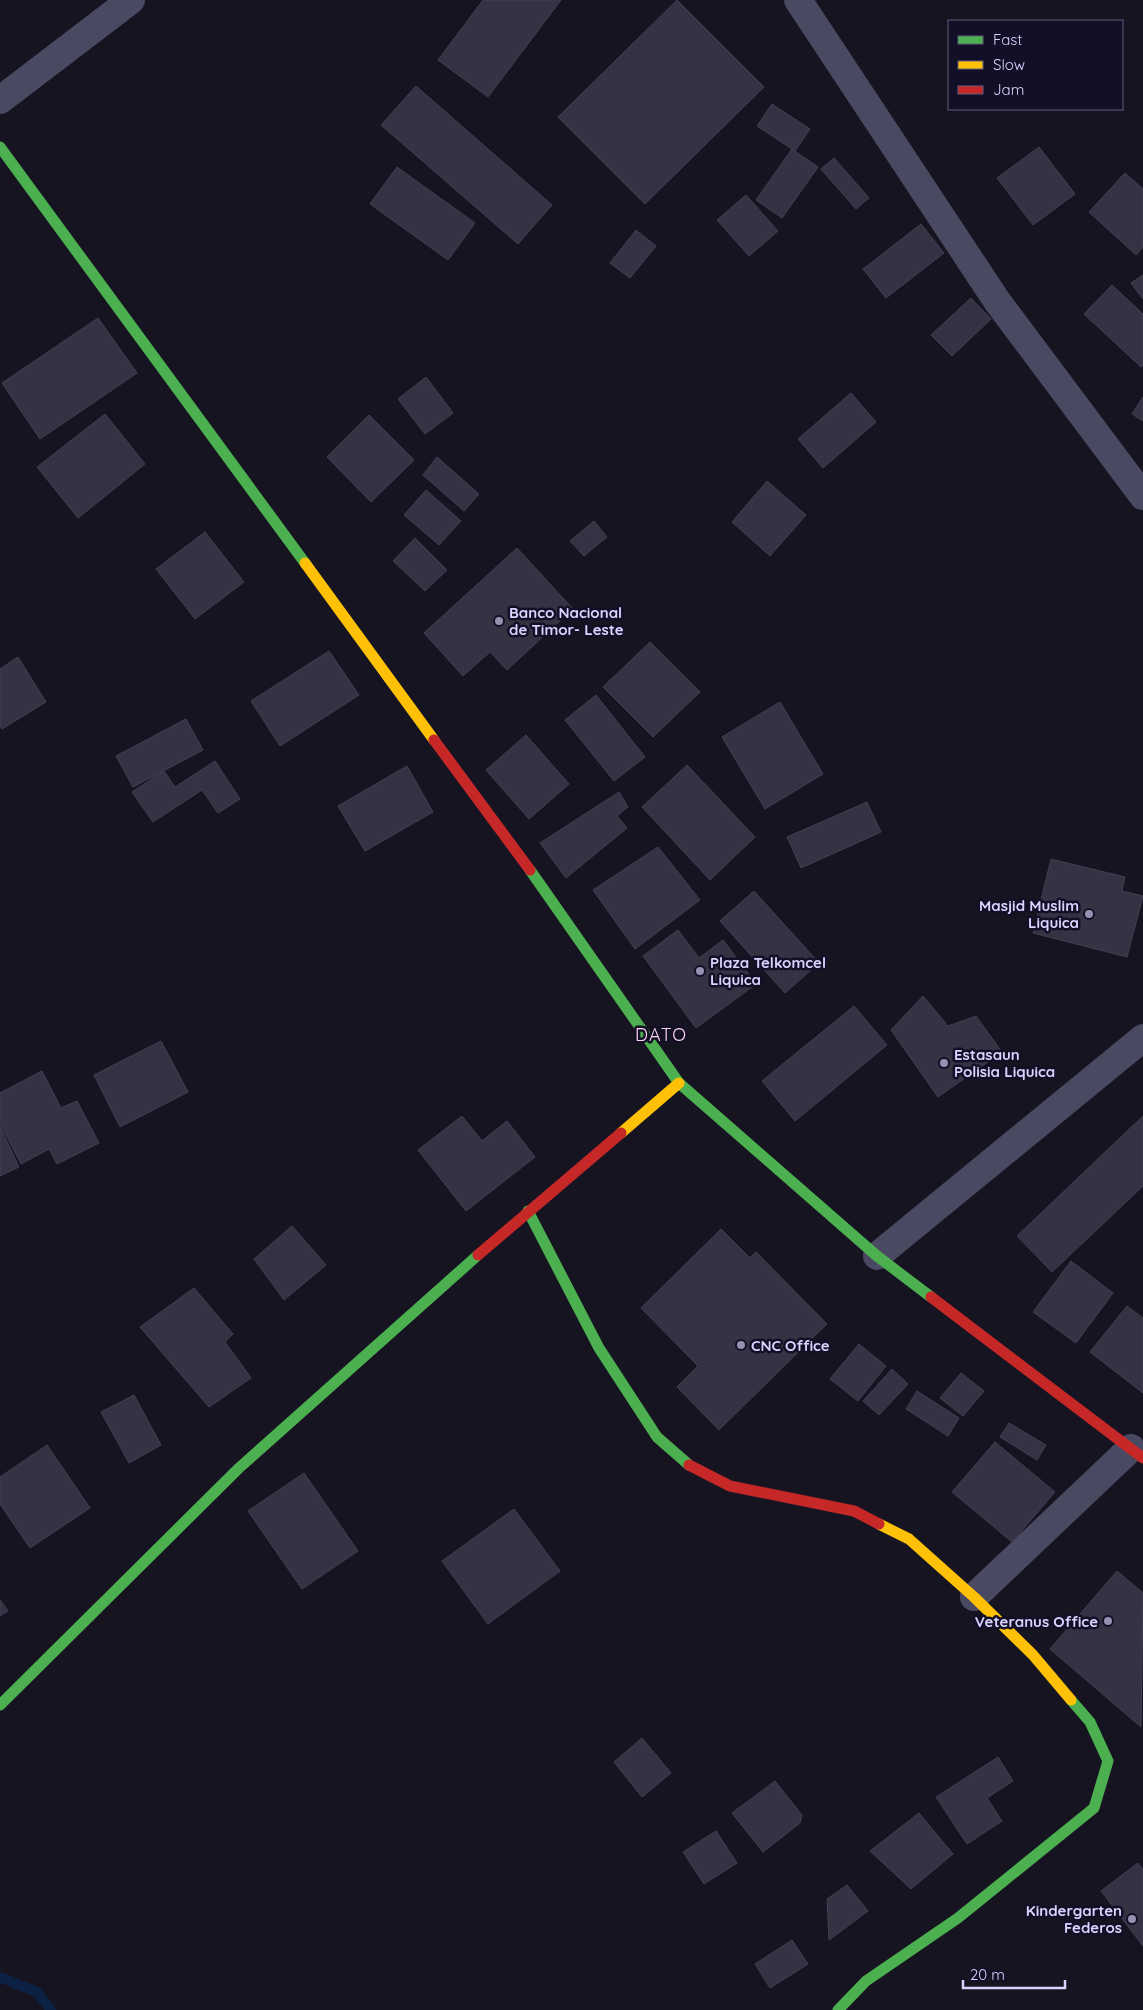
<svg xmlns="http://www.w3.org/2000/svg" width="1143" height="2010" font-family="Quicksand,sans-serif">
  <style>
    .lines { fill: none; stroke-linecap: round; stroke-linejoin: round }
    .stream { stroke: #0d2144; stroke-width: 10 }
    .building { fill: #343243; stroke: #433f54 }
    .street { stroke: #4a4962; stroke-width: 28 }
    .fast { stroke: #4caf50; stroke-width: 11 }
    .slow { stroke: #ffc107; stroke-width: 11 }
    .jam { stroke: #c62828; stroke-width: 11 }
    .poi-dot { fill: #9591b1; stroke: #130f26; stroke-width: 2 }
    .labels { text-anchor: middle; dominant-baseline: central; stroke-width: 5; stroke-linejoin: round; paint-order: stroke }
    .poi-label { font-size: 15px; font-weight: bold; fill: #d9d4ff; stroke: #130f26; text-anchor: start }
    .quarter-label { font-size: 18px; letter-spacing: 1px; fill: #ffd6f0; stroke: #130f26 }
  </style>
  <rect width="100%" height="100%" fill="#161421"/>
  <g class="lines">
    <path class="stream" d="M0,1977L37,1992L51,2010"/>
  </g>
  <g class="building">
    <path d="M483,0H561L488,97L438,60Z"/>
    <path d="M677,0L764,87L645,204L558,117Z"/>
    <path d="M416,86L552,205L518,244L381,125Z"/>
    <path d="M772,104L810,129L795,151L757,126Z"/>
    <path d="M1039,147L1075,194L1033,225L997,178Z"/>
    <path d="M792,149L818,167L782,218L756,200Z"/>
    <path d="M834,158L869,198L856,209L821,169Z"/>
    <path d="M397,167L475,223L448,260L370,204Z"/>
    <path d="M1125,173L1143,189V247L1136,255L1089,212Z"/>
    <path d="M746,195L778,231L749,256L717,220Z"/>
    <path d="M921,224L944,253L886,298L863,269Z"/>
    <path d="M636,230L656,246L630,278L610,263Z"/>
    <path d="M1143,275V299L1131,283Z"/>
    <path d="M1112,285L1143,314V365L1141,367L1084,314Z"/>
    <path d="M971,298L991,319L952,356L931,335Z"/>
    <path d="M98,318L137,373L40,439L2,383Z"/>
    <path d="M426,377L453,413L425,434L398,399Z"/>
    <path d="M851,393L876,422L823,468L798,439Z"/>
    <path d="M1143,397V421L1132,414Z"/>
    <path d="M105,414L145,464L78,518L37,467Z"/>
    <path d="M369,415L414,460L371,502L327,457Z"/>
    <path d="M437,457L479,494L464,511L423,475Z"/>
    <path d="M767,481L806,515L770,556L732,522Z"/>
    <path d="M426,490L461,521L439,545L404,515Z"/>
    <path d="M594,521L607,537L584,556L570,541Z"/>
    <path d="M205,532L244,582L195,619L156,569Z"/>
    <path d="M415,538L447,570L425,591L393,561Z"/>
    <path d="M517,548L573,609L507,670L490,652L463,676L424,633Z"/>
    <path d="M650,642L700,692L653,737L603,687Z"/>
    <path d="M329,651L359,695L280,746L251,701Z"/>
    <path d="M18,657L46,702L2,729L0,726V669Z"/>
    <path d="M596,695L645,757L614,781L565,720Z"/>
    <path d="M780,702L823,774L765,809L722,737Z"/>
    <path d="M186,719L203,750L133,787L116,756Z"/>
    <path d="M526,735L569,784L529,819L486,770Z"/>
    <path d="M215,761L240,799L218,813L202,790L153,822L132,792L164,771L175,787Z"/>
    <path d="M687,765L755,837L710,880L642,807Z"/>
    <path d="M407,766L433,812L365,851L338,806Z"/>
    <path d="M619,792L628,807L617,816L627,828L566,878L540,843Z"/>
    <path d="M867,802L881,832L801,868L787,837Z"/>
    <path d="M658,847L700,900L635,949L593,890Z"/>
    <path d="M1051,859L1125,877L1122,891L1143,896L1127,957L1033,933Z"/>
    <path d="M754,891L819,963L785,993L720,921Z"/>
    <path d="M678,930L699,958L723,940L756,984L696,1028L643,956Z"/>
    <path d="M923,996L948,1026L976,1016L1002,1052L938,1097L891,1030Z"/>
    <path d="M854,1006L887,1045L795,1121L762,1081Z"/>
    <path d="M161,1041L188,1092L120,1127L94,1075Z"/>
    <path d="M42,1071L61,1108L77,1101L99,1143L57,1164L49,1149L21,1164L0,1123V1093Z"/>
    <path d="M462,1116L482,1141L507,1121L535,1157L466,1211L418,1150Z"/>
    <path d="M1143,1116V1186L1052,1272L1017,1236Z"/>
    <path d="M0,1126L19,1167L0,1176Z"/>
    <path d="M292,1226L326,1265L284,1300L254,1259Z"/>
    <path d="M721,1229L750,1258L756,1252L827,1324L719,1430L677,1387L698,1366L641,1308Z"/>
    <path d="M1071,1261L1113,1293L1076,1343L1033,1312Z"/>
    <path d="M194,1288L233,1334L225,1342L251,1378L209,1407L140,1327Z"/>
    <path d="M1127,1306L1143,1318V1393L1090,1352Z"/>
    <path d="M859,1344L886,1366L858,1401L830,1379Z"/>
    <path d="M892,1369L908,1384L879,1415L863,1401Z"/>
    <path d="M961,1373L984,1391L963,1416L940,1398Z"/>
    <path d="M917,1391L959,1418L948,1436L906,1409Z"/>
    <path d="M134,1395L161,1445L129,1463L101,1412Z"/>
    <path d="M1009,1423L1046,1445L1037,1460L1000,1437Z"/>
    <path d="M995,1442L1055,1492L1012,1542L952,1492Z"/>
    <path d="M47,1445L90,1508L30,1548L0,1504V1477Z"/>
    <path d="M304,1473L358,1551L302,1589L248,1511Z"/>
    <path d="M514,1509L560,1571L488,1624L442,1561Z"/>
    <path d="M1117,1571L1143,1593L1141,1727L1050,1649Z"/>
    <path d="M0,1600L8,1611L0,1616Z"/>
    <path d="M642,1738L671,1773L642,1797L614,1762Z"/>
    <path d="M998,1757L1013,1781L987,1798L1002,1821L967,1844L936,1797Z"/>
    <path d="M775,1781L802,1815L800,1823L763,1852L732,1813Z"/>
    <path d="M919,1813L953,1854L911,1889L870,1851Z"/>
    <path d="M716,1831L737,1863L704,1884L683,1852Z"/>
    <path d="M1138,1863L1143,1870V1946L1101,1891Z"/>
    <path d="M847,1885L868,1911L829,1940L827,1899Z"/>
    <path d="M792,1940L808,1964L770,1988L755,1964Z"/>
  </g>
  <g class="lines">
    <g class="street">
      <path d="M798,0L997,301L1143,496"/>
      <path d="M0,100L131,0"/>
      <path d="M877,1256L1143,1038"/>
      <path d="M974,1597L1131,1448"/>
    </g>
    <g class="fast">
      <path d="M0,147L305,563"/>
      <path d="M530,870L679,1083L877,1256L931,1297"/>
      <path d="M528,1211L599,1348L657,1437L689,1465"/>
      <path d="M0,1705L239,1468L478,1255"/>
      <path d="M838,2010L866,1981L958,1918L1094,1808L1108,1761L1090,1722L1071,1700"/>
    </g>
    <g class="slow">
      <path d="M305,563L434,740"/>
      <path d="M621,1133L679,1083"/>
      <path d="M879,1524L909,1539L974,1597L1033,1655L1071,1700"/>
    </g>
    <g class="jam">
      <path d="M434,740L530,870"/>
      <path d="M478,1255L621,1133"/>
      <path d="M931,1297L1143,1458"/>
      <path d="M689,1465L730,1486L854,1511L879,1524"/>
    </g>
  </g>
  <g class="poi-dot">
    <circle cx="499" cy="621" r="5"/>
    <circle cx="1089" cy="914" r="5"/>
    <circle cx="700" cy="971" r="5"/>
    <circle cx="944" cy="1063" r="5"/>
    <circle cx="741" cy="1345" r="5"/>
    <circle cx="1108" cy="1621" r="5"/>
    <circle cx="1132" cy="1919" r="5"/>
  </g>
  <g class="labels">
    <g class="poi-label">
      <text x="509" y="612">Banco Nacional<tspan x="509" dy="17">de Timor- Leste</tspan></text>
      <text x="1079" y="905" text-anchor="end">Masjid Muslim<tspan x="1079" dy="17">Liquica</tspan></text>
      <text x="710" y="962">Plaza Telkomcel<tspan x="710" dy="17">Liquica</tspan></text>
      <text x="954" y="1054">Estasaun<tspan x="954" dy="17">Polisia Liquica</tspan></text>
      <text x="751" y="1345">CNC Office</text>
      <text x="1098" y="1621" text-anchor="end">Veteranus Office</text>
      <text x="1122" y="1910" text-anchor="end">Kindergarten<tspan x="1122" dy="17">Federos</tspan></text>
    </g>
    <g class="quarter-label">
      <text x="661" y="1034">DATO</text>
    </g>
  </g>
  <rect x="948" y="20" width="175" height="90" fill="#130f26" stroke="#625e7d"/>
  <rect x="958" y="36" width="25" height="8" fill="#4caf50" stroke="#625e7d"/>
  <text x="993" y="45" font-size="15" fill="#d9d4ff">Fast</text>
  <rect x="958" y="61" width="25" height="8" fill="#ffc107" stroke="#625e7d"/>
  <text x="993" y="70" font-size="15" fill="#d9d4ff">Slow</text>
  <rect x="958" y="86" width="25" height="8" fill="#c62828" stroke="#625e7d"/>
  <text x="993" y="95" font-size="15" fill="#d9d4ff">Jam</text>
  <path d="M963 1980v8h102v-8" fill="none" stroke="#d9d4ff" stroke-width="2.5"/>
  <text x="970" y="1980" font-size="15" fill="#d9d4ff" stroke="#130f26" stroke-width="4" paint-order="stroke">20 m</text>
</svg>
